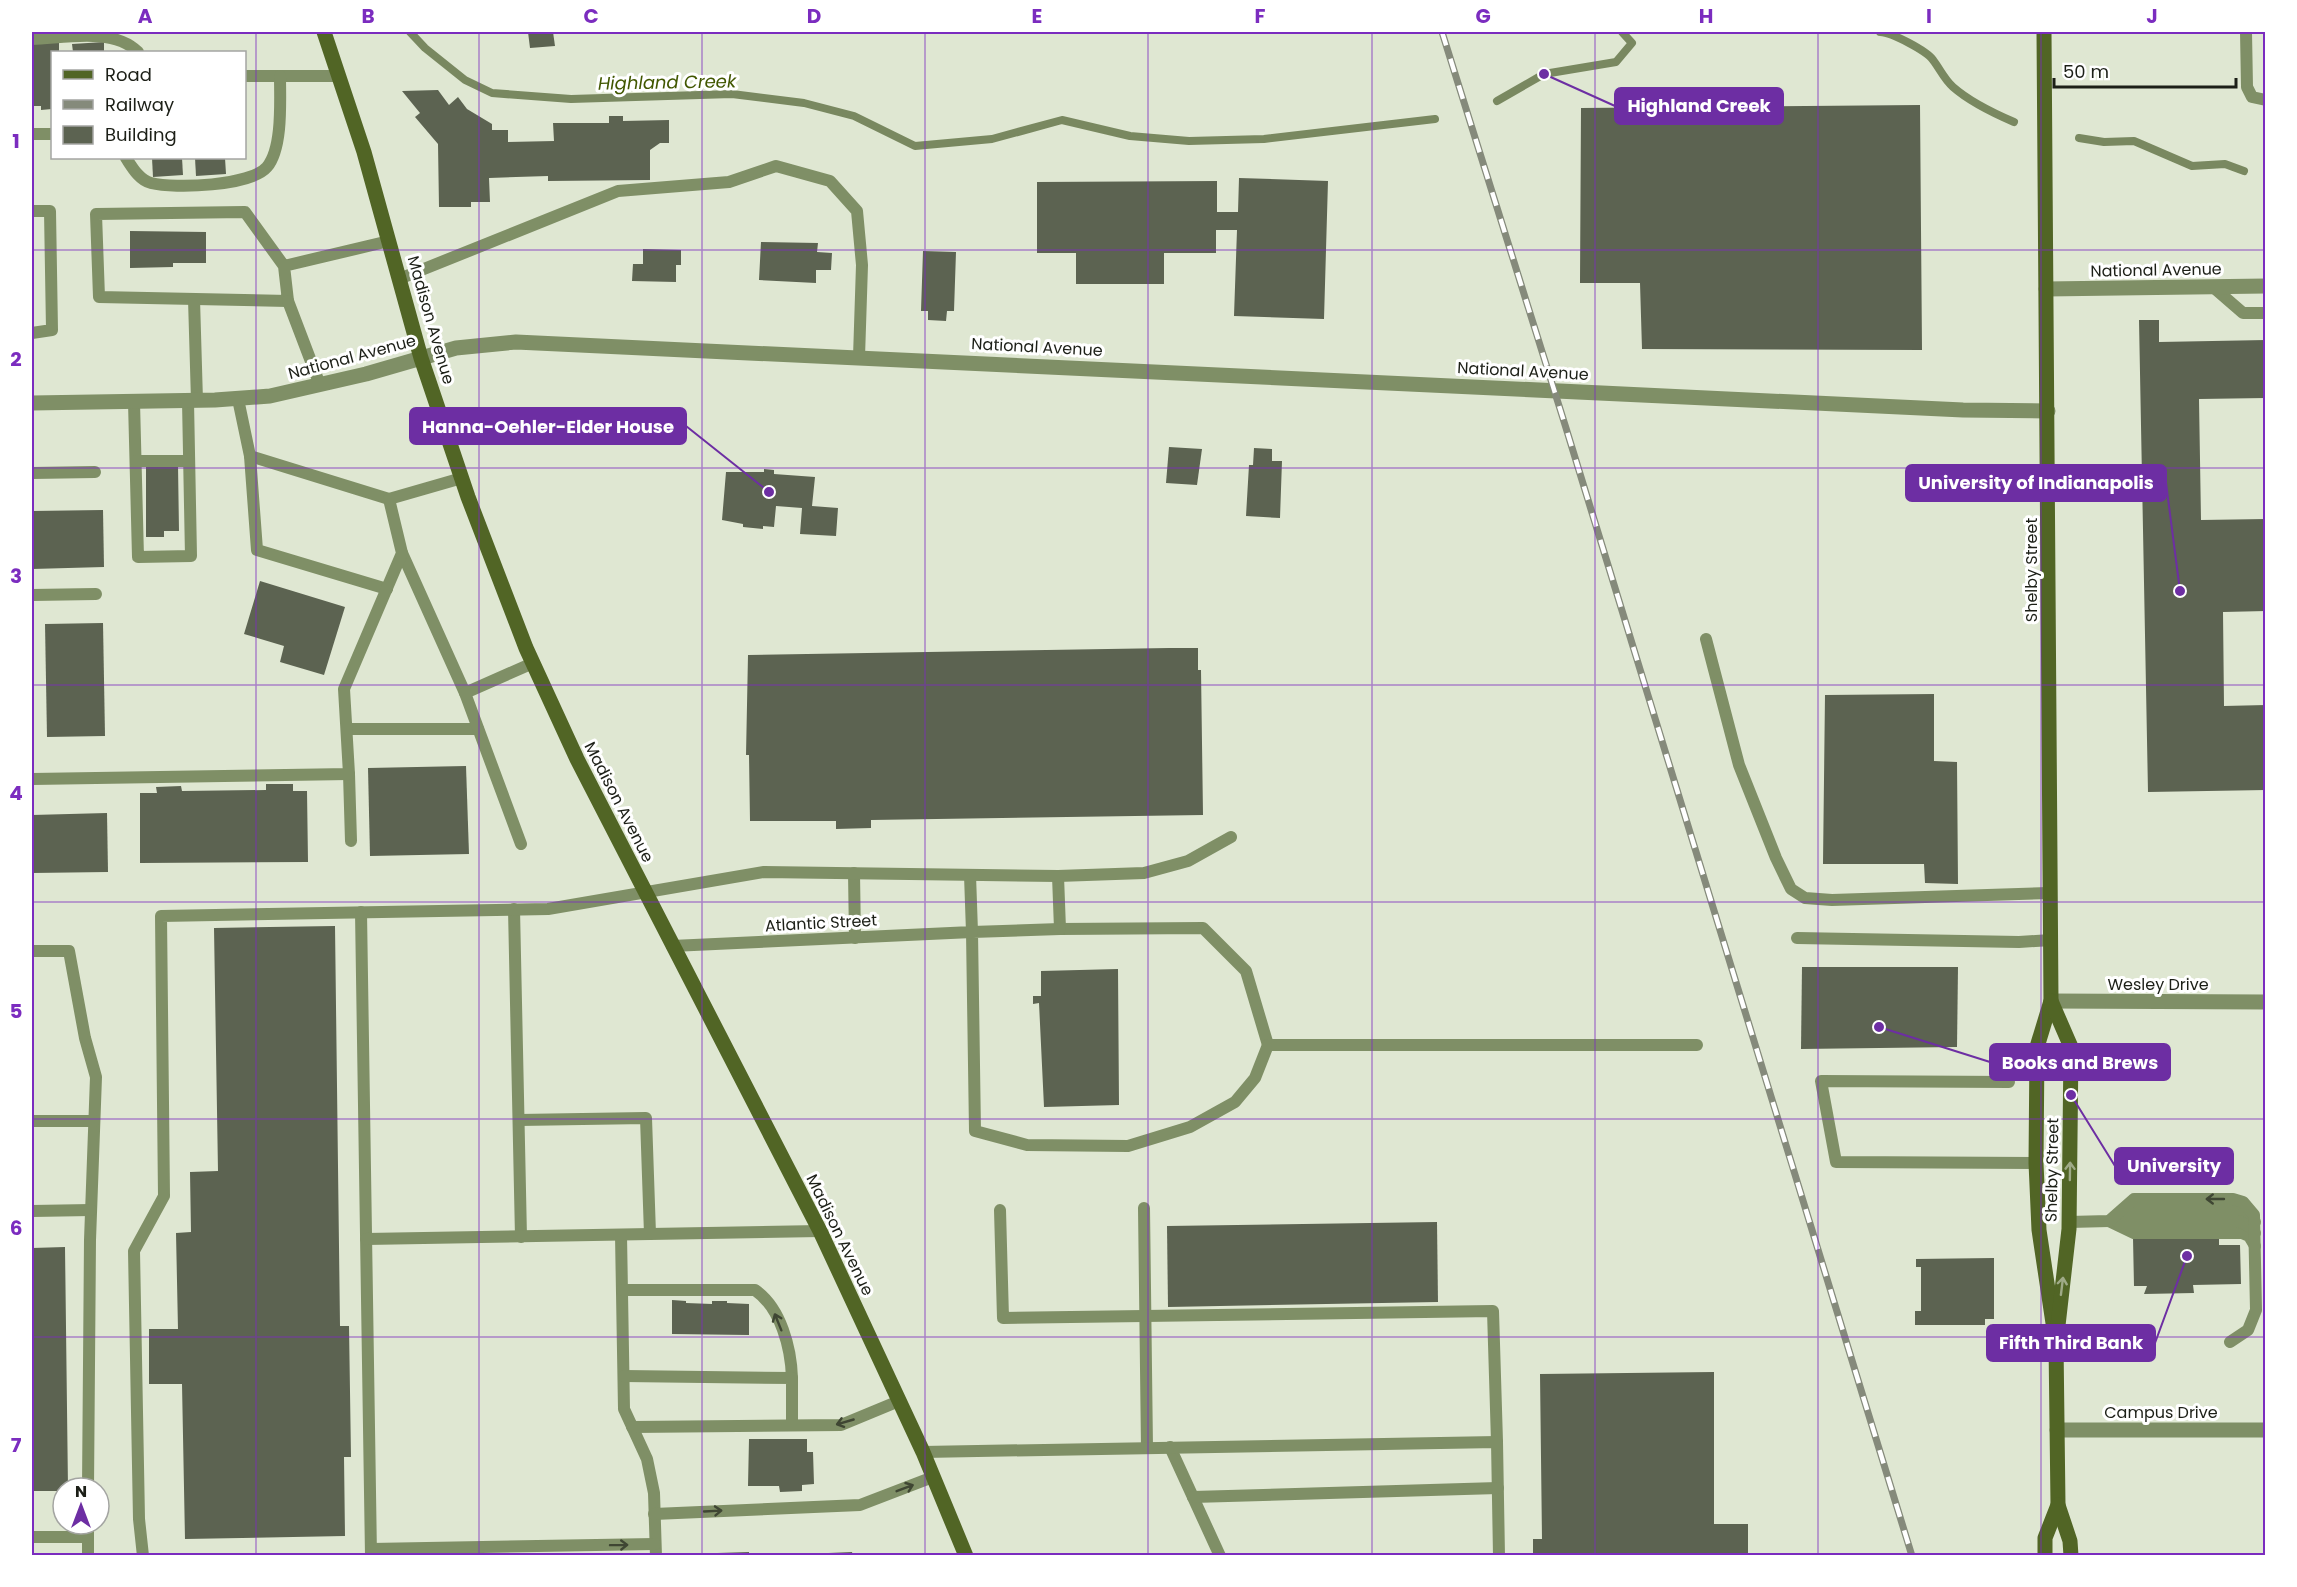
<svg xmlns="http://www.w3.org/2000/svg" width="2297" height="1587" font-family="Poppins,sans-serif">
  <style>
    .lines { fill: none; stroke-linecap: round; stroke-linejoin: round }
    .stream { stroke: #798860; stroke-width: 8 }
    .building { fill: #5c6351 }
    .lane { stroke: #7f8f66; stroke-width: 12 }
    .street { stroke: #7f8f66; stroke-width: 15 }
    .secondary { stroke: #516525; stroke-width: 15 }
    .rail-casing { stroke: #858a7b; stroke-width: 7 }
    .rail { stroke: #fff; stroke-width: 4.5; stroke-dasharray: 14; stroke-linecap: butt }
    .oneway { stroke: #9faa87 }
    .oneway2 { stroke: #3f4633 }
    .grid { fill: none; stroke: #7b2cbf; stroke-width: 1.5; stroke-opacity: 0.55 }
    .labels { text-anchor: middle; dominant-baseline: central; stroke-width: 6; stroke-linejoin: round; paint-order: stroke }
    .street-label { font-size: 16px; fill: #1c1f17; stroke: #fff }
    .water-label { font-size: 18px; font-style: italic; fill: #415700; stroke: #fff }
    .leader { fill: none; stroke: #6d2ea3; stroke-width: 2 }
    .callout-dot { fill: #6d2ea3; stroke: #fff; stroke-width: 2 }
    .callout { fill: #6d2ea3; stroke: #6d2ea3; stroke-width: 2 }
    .callout-label { font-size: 18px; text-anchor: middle; font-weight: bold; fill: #fff }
    .neatline { fill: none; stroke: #7b2cbf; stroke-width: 2 }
    .grid-label { font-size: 20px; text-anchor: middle; font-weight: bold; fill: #7b2cbf }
  </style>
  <rect width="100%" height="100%" fill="#dfe7d2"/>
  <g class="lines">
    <g class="stream">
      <path d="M410,32L425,48L465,80L492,93L571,99L732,94L804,103L854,116L915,146L992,139L1062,120L1130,136L1189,141L1264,139L1435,119"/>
      <path d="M1880,32C1891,32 1927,51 1933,60C1940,69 1944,79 1953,87C1970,102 1993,113 2014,122"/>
      <path d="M1497,101L1544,74L1616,62L1632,43L1622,32"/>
      <path d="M2079,138L2104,142L2134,141L2192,166L2225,164L2244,171"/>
    </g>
  </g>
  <g class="building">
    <path d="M528,32H553L555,46L530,48Z"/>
    <path d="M59,42V52H52V109L41,110V106H32V43Z"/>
    <path d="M104,42V52H73L72,44Z"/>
    <path d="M438,90L449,105L458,97L467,109L492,124V130H508V142L554,141L553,123H609V116H623V121L669,120V143H660L650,150V180L548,181V176L489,178L490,202H471V207H439L438,144L415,117L420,113L402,91Z"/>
    <path d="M1920,105L1922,350L1642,349L1640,283H1580L1581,108Z"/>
    <path d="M152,158H182L183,175L153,177Z"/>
    <path d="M195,158H225L226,174L196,176Z"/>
    <path d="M1239,178L1328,181L1324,319L1234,316L1237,230H1216V253H1164V284H1076V253H1037V182L1217,181V212H1238Z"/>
    <path d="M130,231L206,232V263H173V267L130,268Z"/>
    <path d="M761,242L818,243L817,252L832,253L831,270H816V283L759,280Z"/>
    <path d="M643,249L681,250V265H676V282L632,281L633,264H643Z"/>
    <path d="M923,251L956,252L954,311H947L946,321L928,320V311H921Z"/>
    <path d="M2139,320H2159V342L2266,340V398L2199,399L2201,520L2266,519V611L2223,612L2224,706L2266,705V790L2148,792Z"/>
    <path d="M1169,447L1202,449L1197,485L1166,483Z"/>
    <path d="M1254,448L1272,449V461H1282L1280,518L1246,516L1249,465H1253Z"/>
    <path d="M146,465H178L179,531H164V537H146Z"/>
    <path d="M764,469L774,470V474L815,477L812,506L838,508L836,536L800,534L802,508L776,506L774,527L763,526V529L743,527V524L722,520L726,472H764Z"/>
    <path d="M103,510L104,567L32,569V511Z"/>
    <path d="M260,581L345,607L324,675L280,662L284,646L244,634Z"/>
    <path d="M103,623L105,736L47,737L45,624Z"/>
    <path d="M1169,648H1198V670H1201L1203,815L871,820V828L836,829V821H750L749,755H746L748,655Z"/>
    <path d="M1934,694V761L1957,762L1958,884L1925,883L1924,864H1823L1825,695Z"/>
    <path d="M466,766L469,854L370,856L368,768Z"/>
    <path d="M266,784H293V791H307L308,862L140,863V793H157L156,787L181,786L182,791L266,790Z"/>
    <path d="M107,813L108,872L32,873V815Z"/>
    <path d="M335,926L340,1326H349L351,1457H344L345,1536L185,1539L182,1384H149V1329H178L176,1233L191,1232L190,1172L218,1171L214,928Z"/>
    <path d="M1802,967H1958L1957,1047L1801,1049Z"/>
    <path d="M1118,969L1119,1105L1044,1107L1039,1003L1033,1004V996H1041V971Z"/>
    <path d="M1437,1222L1438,1302L1168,1307L1167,1226Z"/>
    <path d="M2133,1238H2219V1245H2240L2241,1284L2193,1285L2194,1293L2144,1294L2147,1286H2134Z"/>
    <path d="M65,1247L68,1488H63V1491H32V1248Z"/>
    <path d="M1994,1258V1319H1985V1325H1915V1311H1921V1267H1916V1259Z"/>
    <path d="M672,1300L686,1301V1303L712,1304V1301H727V1303L749,1304V1335L672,1334Z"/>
    <path d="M1714,1372V1524H1748V1556H1533V1539H1542L1540,1374Z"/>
    <path d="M749,1439H807V1452H813L814,1484L802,1485V1491L780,1492L779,1486H748Z"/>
    <path d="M749,1552V1556H686V1554Z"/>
    <path d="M852,1552L853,1556H805V1554Z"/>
  </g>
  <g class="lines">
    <g class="lane">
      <path d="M2246,32L2247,87L2252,97L2266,100"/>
      <path d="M32,39C65,38 113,27 138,52"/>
      <path d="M244,76H339"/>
      <path d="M32,134H52"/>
      <path d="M126,158C132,167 139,180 151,183C175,189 251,186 267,167C283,148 280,100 280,76"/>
      <path d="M32,211H50L52,330L32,333"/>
      <path d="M284,266L288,301L99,297L96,214L245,212L284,266L389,241"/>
      <path d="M399,279L618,191L729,182L776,166L830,181L857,211L862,265L859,357"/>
      <path d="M2213,287L2243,313H2266"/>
      <path d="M194,299L197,401"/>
      <path d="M288,301L320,385"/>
      <path d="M238,399L250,456L389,499"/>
      <path d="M134,402L138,557L191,556L188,401"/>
      <path d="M250,456L257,550L387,589"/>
      <path d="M136,461H189"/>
      <path d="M32,473L95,472"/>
      <path d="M402,553L465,693"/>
      <path d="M32,595L96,594"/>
      <path d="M1706,639L1739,765L1776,858L1791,889L1805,898L1832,900L2049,893"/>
      <path d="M347,729H478"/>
      <path d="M349,774L351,841"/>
      <path d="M32,779L349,774L344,689L402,553L389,499L462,478"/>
      <path d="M521,844L465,693L533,663"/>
      <path d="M854,873L855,938"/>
      <path d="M1058,876L1060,929L1203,928L1246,971L1268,1045"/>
      <path d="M514,909L521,1237"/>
      <path d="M361,912L371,1556"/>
      <path d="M1060,929L972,932L975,1131L1027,1145L1128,1146L1190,1127L1235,1102L1255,1078L1268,1045H1697"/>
      <path d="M1797,938L2019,942L2051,940"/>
      <path d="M672,946L972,932L970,875"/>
      <path d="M32,951H69L85,1038L96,1077L90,1240L88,1488"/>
      <path d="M2009,1082L1821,1081L1836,1162L2036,1163"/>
      <path d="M519,1120L646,1118L650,1234"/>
      <path d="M32,1121H94"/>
      <path d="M1144,1208L1147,1448"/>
      <path d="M1000,1210L1003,1318L1493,1311L1497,1442"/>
      <path d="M32,1211L91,1210"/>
      <path d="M2118,1217L2134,1210L2233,1209L2243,1212L2255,1222"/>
      <path d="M2109,1221L2134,1233H2242L2249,1236L2255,1246"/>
      <path d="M2116,1221H2238L2251,1227L2255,1233"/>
      <path d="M2069,1222L2109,1221L2134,1199H2233L2243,1202L2254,1215L2256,1310L2248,1330L2230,1342"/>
      <path d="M621,1235L624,1409L647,1459L654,1493L656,1556"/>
      <path d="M366,1239L820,1231"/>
      <path d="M622,1290H755C781,1308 791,1348 792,1378"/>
      <path d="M624,1376L792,1378V1425"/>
      <path d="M632,1427L841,1425L899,1401"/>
      <path d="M1170,1447L1220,1556"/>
      <path d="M923,1452L1497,1442L1499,1556"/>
      <path d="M1193,1497L1498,1488"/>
      <path d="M654,1514L860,1505L933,1477"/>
      <path d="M32,1537H88V1556"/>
      <path d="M88,1537V1524"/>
      <path d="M371,1549L655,1544"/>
      <path d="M143,1556L139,1519L134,1251L164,1196L161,916L548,909L764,872L1058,876L1144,873L1188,861L1231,837"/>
    </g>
    <g class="street">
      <path d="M2046,289L2266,286"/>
      <path d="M32,403L215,400L270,396L366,374L456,348L516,342L1963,410L2048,411"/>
      <path d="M2051,1001L2266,1002"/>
      <path d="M2057,1430H2266"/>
    </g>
    <g class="secondary">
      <path d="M324,32L364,152L421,358L468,497L526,648L577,759L820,1231L923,1452L966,1556"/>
      <path d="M2044,32L2051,1001L2037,1047L2036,1163L2039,1230L2056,1343"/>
      <path d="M2051,1001L2071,1047L2069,1229L2056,1343L2058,1505L2070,1541L2071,1556"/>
      <path d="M2045,1556V1538L2058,1505"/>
    </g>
    <defs>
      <path id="rail" d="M1442,32L1566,428L1912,1556"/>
    </defs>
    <use href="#rail" class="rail-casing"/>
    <use href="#rail" class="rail"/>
  </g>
  <defs><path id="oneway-shaft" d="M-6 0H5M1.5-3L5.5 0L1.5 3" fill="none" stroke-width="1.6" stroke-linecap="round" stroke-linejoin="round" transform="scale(1.5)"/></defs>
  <g class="oneway">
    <use href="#oneway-shaft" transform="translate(2070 1171) rotate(-89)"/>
    <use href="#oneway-shaft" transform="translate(2062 1286) rotate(-83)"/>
  </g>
  <g class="oneway2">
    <use href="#oneway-shaft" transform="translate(2215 1199) rotate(180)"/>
    <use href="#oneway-shaft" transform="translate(778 1322) rotate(-112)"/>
    <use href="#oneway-shaft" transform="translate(845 1422) rotate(164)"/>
    <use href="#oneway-shaft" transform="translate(905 1488) rotate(-21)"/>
    <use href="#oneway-shaft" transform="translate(713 1511) rotate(-3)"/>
    <use href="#oneway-shaft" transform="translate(619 1545) rotate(-1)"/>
  </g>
  <path class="grid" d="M256,32V1556M479,32V1556M702,32V1556M925,32V1556M1148,32V1556M1372,32V1556M1595,32V1556M1818,32V1556M2041,32V1556M32,250H2266M32,468H2266M32,685H2266M32,902H2266M32,1119H2266M32,1337H2266"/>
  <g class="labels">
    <g class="street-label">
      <text transform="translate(2156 270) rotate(-1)">National Avenue</text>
      <text transform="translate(431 320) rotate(74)">Madison Avenue</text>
      <text transform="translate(1037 347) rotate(3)">National Avenue</text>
      <text transform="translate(352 357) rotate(-15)">National Avenue</text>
      <text transform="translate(1523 371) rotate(3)">National Avenue</text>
      <text transform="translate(2031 570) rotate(-90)">Shelby Street</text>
      <text transform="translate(619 802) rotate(63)">Madison Avenue</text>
      <text transform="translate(821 923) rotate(-3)">Atlantic Street</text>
      <text x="2158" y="984">Wesley Drive</text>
      <text transform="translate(2052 1170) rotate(-89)">Shelby Street</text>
      <text transform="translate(840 1235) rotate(64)">Madison Avenue</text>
      <text x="2161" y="1412">Campus Drive</text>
    </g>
    <g class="water-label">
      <text transform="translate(667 82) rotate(-1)">Highland Creek</text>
    </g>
  </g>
  <path class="leader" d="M1544 74L1615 106M769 492L686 426M2180 591L2166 483M1879 1027L1990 1062M2071 1095L2115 1166M2187 1256L2155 1343"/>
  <g class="callout-dot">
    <circle cx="1544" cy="74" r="6"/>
    <circle cx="769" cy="492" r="6"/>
    <circle cx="2180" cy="591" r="6"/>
    <circle cx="1879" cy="1027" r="6"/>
    <circle cx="2071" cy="1095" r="6"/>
    <circle cx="2187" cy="1256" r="6"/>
  </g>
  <g class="callout">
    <rect x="1615" y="88" width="168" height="36" rx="6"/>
    <rect x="410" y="408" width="276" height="36" rx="6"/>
    <rect x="1906" y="465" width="260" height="36" rx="6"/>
    <rect x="1990" y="1044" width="180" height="36" rx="6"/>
    <rect x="2115" y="1148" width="118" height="36" rx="6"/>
    <rect x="1987" y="1325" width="168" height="36" rx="6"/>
  </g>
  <g class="callout-label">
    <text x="1699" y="112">Highland Creek</text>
    <text x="548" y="433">Hanna-Oehler-Elder House</text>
    <text x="2036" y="489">University of Indianapolis</text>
    <text x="2080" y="1069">Books and Brews</text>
    <text x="2174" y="1172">University</text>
    <text x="2071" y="1349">Fifth Third Bank</text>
  </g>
  <rect width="2297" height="1587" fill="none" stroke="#ffffff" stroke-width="66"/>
  <rect x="51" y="51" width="195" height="108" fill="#ffffff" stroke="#a4a5a2" stroke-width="1.5"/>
  <rect x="63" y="70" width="30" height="9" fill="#516525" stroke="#a4a5a2" stroke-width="1.5"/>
  <text x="105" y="81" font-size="18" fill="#1c1f17">Road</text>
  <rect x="63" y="100" width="30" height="9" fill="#858a7b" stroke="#a4a5a2" stroke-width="1.5"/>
  <text x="105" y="111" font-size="18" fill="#1c1f17">Railway</text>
  <rect x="63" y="126" width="30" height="18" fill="#5c6351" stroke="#a4a5a2" stroke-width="1.5"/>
  <text x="105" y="141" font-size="18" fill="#1c1f17">Building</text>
  <g transform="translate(81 1506)"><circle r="28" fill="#ffffff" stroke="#a4a5a2" stroke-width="1.5"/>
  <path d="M0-4.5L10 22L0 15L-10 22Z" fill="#6d2ea3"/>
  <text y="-9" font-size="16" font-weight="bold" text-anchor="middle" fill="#1c1f17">N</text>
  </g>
  <path d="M2054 78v9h182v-9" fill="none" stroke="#1c1f17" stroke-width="3"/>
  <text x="2063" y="78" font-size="18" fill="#1c1f17" stroke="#ffffff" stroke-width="4.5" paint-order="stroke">50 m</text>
  <rect x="33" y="33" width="2231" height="1521" class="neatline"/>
  <g class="grid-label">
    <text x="145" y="23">A</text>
    <text x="368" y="23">B</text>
    <text x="591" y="23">C</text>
    <text x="814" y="23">D</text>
    <text x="1037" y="23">E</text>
    <text x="1260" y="23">F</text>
    <text x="1483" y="23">G</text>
    <text x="1706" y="23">H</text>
    <text x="1929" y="23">I</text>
    <text x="2152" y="23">J</text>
    <text x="16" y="148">1</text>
    <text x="16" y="366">2</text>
    <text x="16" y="583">3</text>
    <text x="16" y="800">4</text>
    <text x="16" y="1018">5</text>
    <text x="16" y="1235">6</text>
    <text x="16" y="1452">7</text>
  </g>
</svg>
